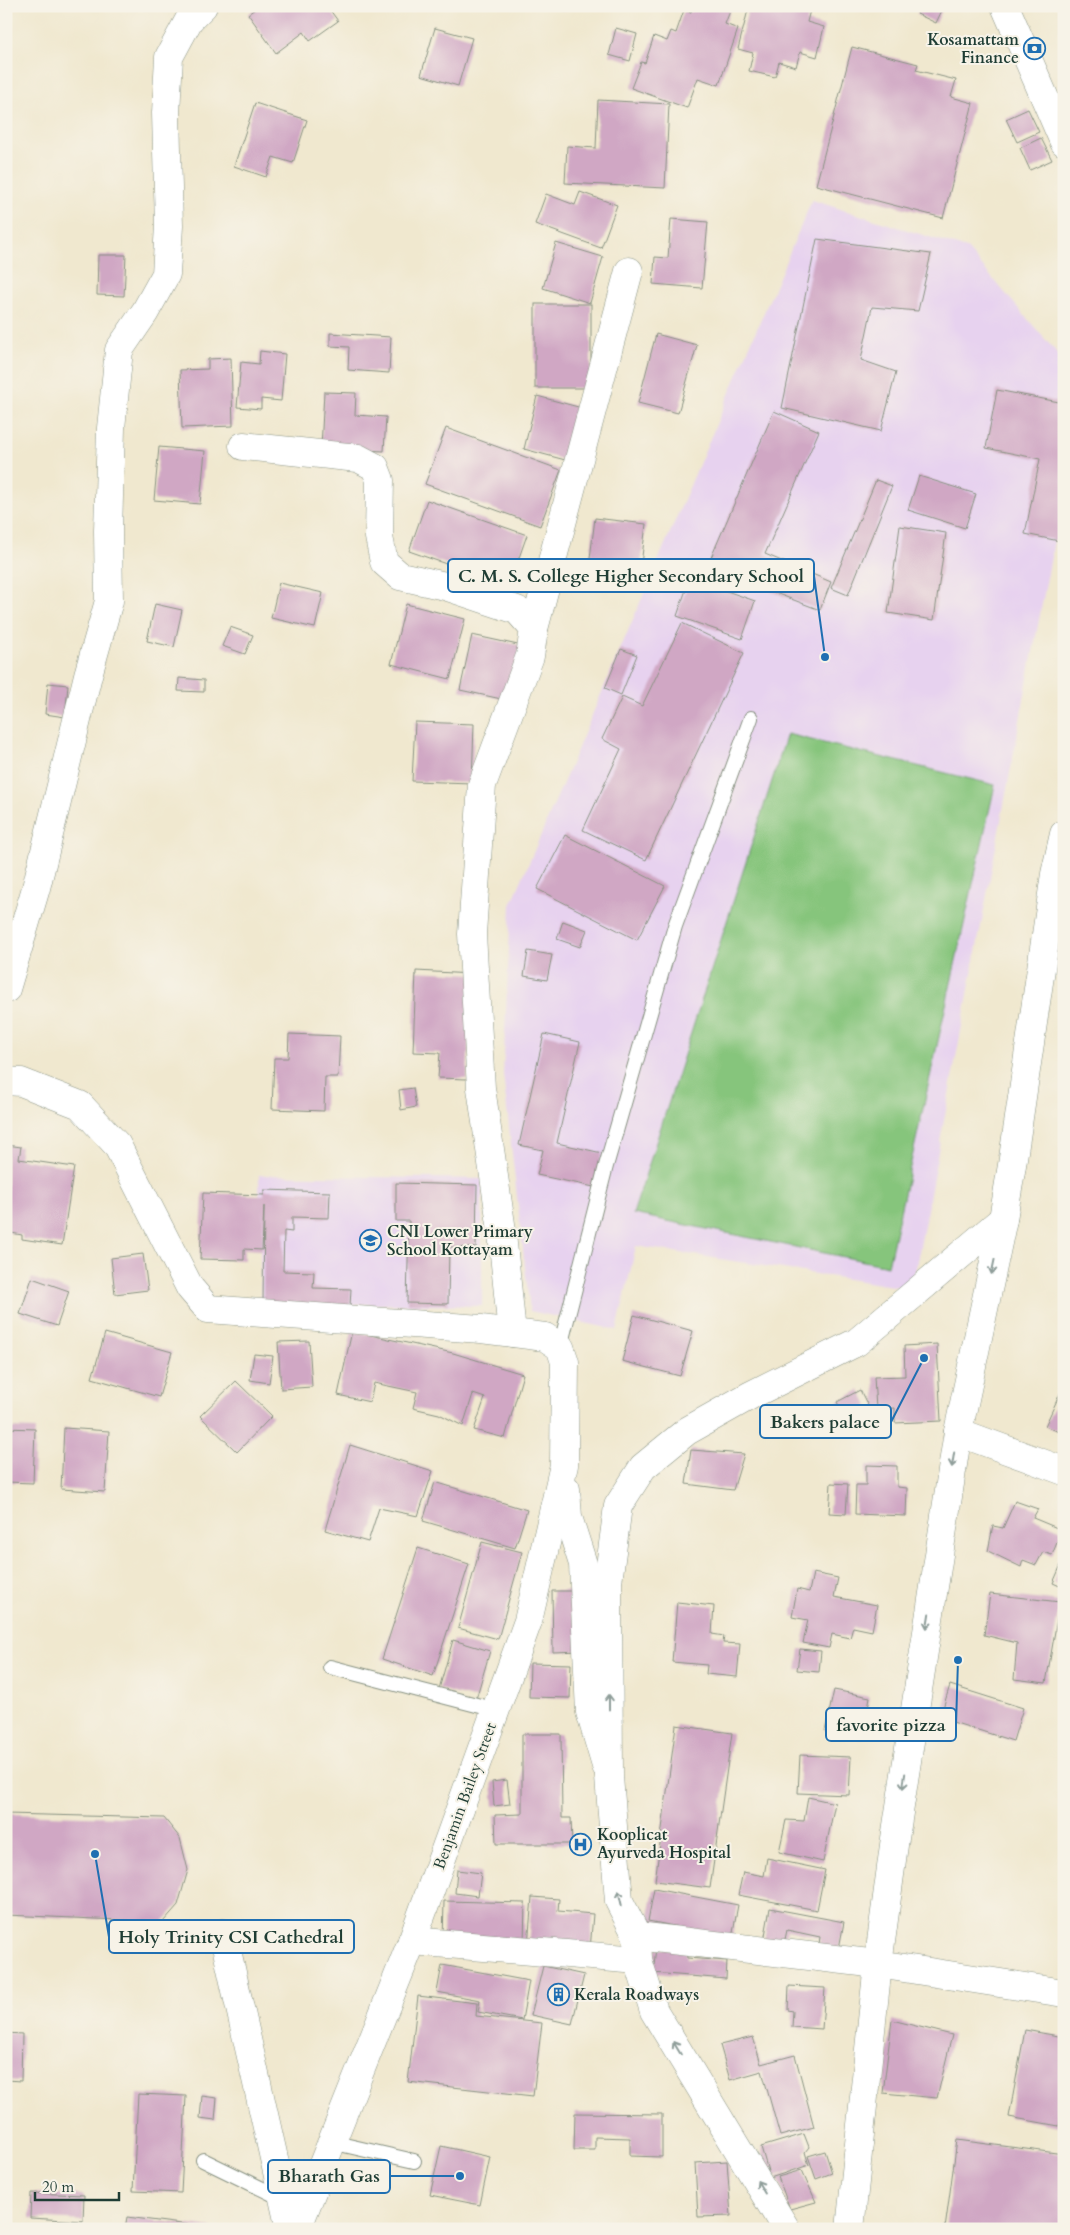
<svg xmlns="http://www.w3.org/2000/svg" width="1070" height="2235" font-family="Cardo,serif">
  <style>
    .built { fill: #e7d2ef }
    .green { fill: #86c57c; stroke: #528158 }
    .building { fill: #d0a7c4 }
    .lines { fill: none; stroke-linecap: round; stroke-linejoin: round }
    .service-casing { stroke: #889282; stroke-width: 16 }
    .minor-casing { stroke: #889282; stroke-width: 29 }
    .secondary-casing { stroke: #889282; stroke-width: 29 }
    .service { stroke: #fff; stroke-width: 14 }
    .minor { stroke: #fff; stroke-width: 28 }
    .secondary { stroke: #fff; stroke-width: 28 }
    .oneway { stroke: #8f9e9a }
    .labels { text-anchor: middle; dominant-baseline: central; stroke-width: 4; stroke-linejoin: round; paint-order: stroke }
    .poi-label { font-size: 16px; font-weight: bold; fill: #1f3d34; stroke: #f7f3e8; text-anchor: start }
    .street-label { font-size: 16px; fill: #1f3d34; stroke: #f7f3e8 }
    .leader { fill: none; stroke: #1f6fb2; stroke-width: 2 }
    .callout-dot { fill: #1f6fb2; stroke: #f7f3e8; stroke-width: 2 }
    .callout { fill: #f7f3e8; stroke: #1f6fb2; stroke-width: 2 }
    .callout-label { font-size: 18px; text-anchor: middle; font-weight: bold; fill: #1f3d34 }
  </style>
  <rect width="100%" height="100%" fill="#f7f3e8"/>
  <filter id="ink" filterUnits="userSpaceOnUse"><feTurbulence type="fractalNoise" baseFrequency=".02" numOctaves="2"/><feDisplacementMap in="SourceGraphic" scale="10" xChannelSelector="R" yChannelSelector="G"/><feConvolveMatrix kernelMatrix="1 2 1 2 8 2 1 2 1" color-interpolation-filters="sRGB"/></filter>
  <filter id="wash" filterUnits="userSpaceOnUse"><feTurbulence type="fractalNoise" baseFrequency=".0096" numOctaves="4" result="noise"/><feDisplacementMap in="SourceGraphic" scale="20" xChannelSelector="R" yChannelSelector="G"/><feGaussianBlur stdDeviation="1.12" result="paint"/><feColorMatrix in="noise" values="0 0 0 0 0 0 0 0 0 0 0 0 0 0 0 0 0 1.4 0 .05"/><feComposite in="paint" operator="in"/></filter>
  <g filter="url(#wash)">
    <rect width="100%" height="100%" fill="#f0e8cf"/>
    <g class="built">
      <path d="M812,200L967,249L1064,361V501L1054,541L912,1289L636,1246L617,1330L530,1311L503,1074L511,905Z"/>
      <path d="M259,1175L482,1179V1306L358,1304L348,1308L261,1304Z"/>
    </g>
    <path class="green" d="M787,734L995,785L888,1266L633,1214Z"/>
    <g id="blocks">
      <g class="building">
        <path d="M259,6H327L338,21L310,41L304,32L276,53L248,14Z"/>
        <path d="M546,6H567L566,11Z"/>
        <path d="M693,6H732L725,24L738,29L719,85L698,78L687,108L631,88L641,62L645,63L654,36L667,41L671,31L676,33L684,10L691,12Z"/>
        <path d="M749,6H811L807,22L824,27L817,57L800,52L796,67L779,62L775,77L749,71L753,53L738,49Z"/>
        <path d="M921,6H944L936,23L917,14Z"/>
        <path d="M435,28L472,38L458,86L421,75Z"/>
        <path d="M616,28L637,34L630,61L609,55Z"/>
        <path d="M852,47L918,64L916,70L956,80L951,97L973,103L943,218L816,185Z"/>
        <path d="M598,100L669,104L665,188L565,183L567,146L596,148Z"/>
        <path d="M255,103L307,120L293,163L273,157L266,177L234,166Z"/>
        <path d="M1028,109L1039,132L1017,142L1006,119Z"/>
        <path d="M1041,138L1052,160L1030,170L1020,148Z"/>
        <path d="M580,192L617,205L601,248L535,224L546,194L575,205Z"/>
        <path d="M671,219L708,222L702,288L653,284L655,257L668,258Z"/>
        <path d="M817,239L931,254L918,311L872,307L861,360L896,372L881,431L782,408Z"/>
        <path d="M556,243L603,257L590,303L543,288Z"/>
        <path d="M98,255H126L124,296L97,295Z"/>
        <rect x="535" y="304" width="56" height="84"/>
        <path d="M330,333L391,337L389,373L348,370L349,347L330,346Z"/>
        <path d="M656,334L697,345L678,413L638,403Z"/>
        <path d="M260,351L285,354L281,401L261,399V409L237,407L241,362L259,364Z"/>
        <path d="M231,358L233,426L182,428L180,370L208,369V359Z"/>
        <path d="M997,390L1064,403V542L1025,534L1040,459L986,448Z"/>
        <path d="M324,392L356,393L355,415L386,417L384,451L321,448Z"/>
        <path d="M537,396L582,408L569,461L524,449Z"/>
        <path d="M774,411L819,431L765,554L831,582L820,610L707,567Z"/>
        <path d="M446,428L561,470L540,526L425,484Z"/>
        <path d="M159,447L205,451L200,504L154,500Z"/>
        <path d="M919,476L976,494L965,528L908,510Z"/>
        <path d="M876,480L892,486L848,595L831,588Z"/>
        <path d="M427,500L527,535L509,586L409,551Z"/>
        <path d="M595,518L646,524L638,589L587,583Z"/>
        <path d="M900,526L946,533L934,620L888,613Z"/>
        <path d="M690,578L755,601L742,639L677,616Z"/>
        <path d="M279,583L323,593L315,628L271,618Z"/>
        <path d="M155,604L182,610L174,647L147,641Z"/>
        <path d="M406,604L465,619L450,679L391,664Z"/>
        <path d="M682,623L744,653L646,860L583,830L621,749L602,739L622,697L642,706Z"/>
        <path d="M230,627L253,635L245,654L222,646Z"/>
        <path d="M472,635L527,647L515,702L460,690Z"/>
        <path d="M621,649L637,655L621,695L605,688Z"/>
        <path d="M179,678L204,680V692L178,691Z"/>
        <path d="M48,683L68,685L65,717L45,714Z"/>
        <path d="M415,722L474,724L472,783L412,781Z"/>
        <path d="M565,835L665,886L637,940L537,889Z"/>
        <path d="M563,921L587,930L580,947L557,939Z"/>
        <path d="M528,951L552,955L547,980L524,976Z"/>
        <path d="M416,971L472,974L467,1079L438,1078L440,1053L413,1052Z"/>
        <path d="M289,1034L340,1036L338,1077H325L324,1111L272,1109L274,1058H288Z"/>
        <path d="M544,1034L580,1042L557,1143L602,1153L594,1187L537,1175L543,1150L519,1145Z"/>
        <path d="M413,1088L416,1107L401,1110L399,1090Z"/>
        <path d="M7,1145L21,1147L19,1159L74,1167L62,1245L22,1239V1235L6,1232Z"/>
        <path d="M396,1183L477,1185L476,1248L449,1247L448,1304L407,1303L409,1221H396Z"/>
        <path d="M264,1190L330,1192L329,1218L292,1217V1232L284,1231L283,1271L314,1272L313,1288L351,1289L350,1306L263,1303L264,1206L262,1250L244,1249V1260L200,1259L203,1193L264,1195Z"/>
        <path d="M143,1254L148,1290L115,1294L111,1258Z"/>
        <path d="M32,1278L69,1291L57,1326L20,1314Z"/>
        <path d="M634,1315L693,1331L680,1376L622,1361Z"/>
        <path d="M352,1331L453,1353L523,1374L505,1438L474,1430L485,1398L473,1394L463,1426L439,1414L413,1408L417,1392L374,1383L370,1402L338,1395Z"/>
        <path d="M105,1333L172,1352L159,1397L92,1378Z"/>
        <path d="M309,1341L312,1387L281,1389L278,1342Z"/>
        <path d="M937,1344L941,1421L895,1423V1408L876,1409L874,1377L905,1376L904,1346Z"/>
        <path d="M254,1354L273,1356L269,1383L250,1380Z"/>
        <path d="M236,1381L272,1416L237,1452L200,1416Z"/>
        <path d="M1064,1385V1434L1045,1426Z"/>
        <path d="M860,1390L868,1406L845,1417L837,1402Z"/>
        <path d="M6,1428L35,1429L33,1483L6,1482Z"/>
        <path d="M64,1428L109,1431L105,1492L61,1489Z"/>
        <path d="M350,1445L433,1471L418,1516L379,1508L368,1542L325,1530Z"/>
        <path d="M691,1450L744,1454L733,1490L686,1484Z"/>
        <path d="M866,1465L897,1466V1487L907,1488L906,1516L855,1514L856,1485H866Z"/>
        <path d="M435,1482L527,1510L515,1548L423,1521Z"/>
        <path d="M831,1483L848,1484L846,1514L829,1513Z"/>
        <path d="M1015,1501L1038,1509L1033,1518L1062,1530L1052,1555L1043,1552L1036,1565L1023,1560L1021,1567L988,1551L993,1526L1003,1528Z"/>
        <path d="M482,1542L522,1552L498,1639L458,1628Z"/>
        <path d="M418,1548L469,1564L433,1676L382,1659Z"/>
        <path d="M1064,1558V1588L1053,1583Z"/>
        <path d="M813,1573L838,1578L834,1597L877,1605L872,1631L853,1627L850,1638L832,1634L829,1648L803,1643L808,1620L792,1617L797,1589L809,1592Z"/>
        <path d="M552,1591H581V1651L553,1652Z"/>
        <path d="M990,1594L1060,1602L1046,1683L1014,1679L1017,1643L984,1635Z"/>
        <path d="M677,1602L714,1606L712,1634L724,1636L723,1643L740,1644L737,1677L706,1674L707,1665L672,1662Z"/>
        <path d="M453,1640L490,1651L476,1699L439,1689Z"/>
        <path d="M800,1649L821,1651L819,1672L797,1670Z"/>
        <path d="M530,1663L571,1664L570,1698L529,1697Z"/>
        <path d="M950,1685L1023,1708L1013,1741L940,1718Z"/>
        <path d="M834,1690L870,1697L862,1739L825,1731Z"/>
        <path d="M676,1725L732,1733L710,1888L655,1881Z"/>
        <path d="M522,1734H561L562,1818H571L572,1844H496L495,1815L522,1814Z"/>
        <path d="M800,1755L851,1757L849,1795L798,1793Z"/>
        <path d="M507,1780L510,1804L494,1806L492,1782Z"/>
        <path d="M808,1797L835,1803L823,1862L779,1852L786,1820L804,1821Z"/>
        <path d="M6,1814L164,1818L180,1838L188,1870L178,1905L163,1922L6,1915Z"/>
        <path d="M767,1858L825,1870L817,1910L738,1895L743,1872L764,1876Z"/>
        <path d="M457,1870L481,1873L478,1896L455,1893Z"/>
        <path d="M654,1889L738,1905L732,1937L648,1921Z"/>
        <path d="M532,1897L559,1899L558,1911L593,1914L590,1950L528,1945Z"/>
        <path d="M444,1901L525,1903L524,1943L443,1941Z"/>
        <path d="M770,1908L844,1922L838,1954L818,1950L820,1937L787,1930L784,1944L764,1941Z"/>
        <path d="M656,1948L686,1951L687,1958L727,1961L726,1979L653,1973Z"/>
        <path d="M442,1965L529,1981L522,2020L478,2012L480,2000L437,1992Z"/>
        <path d="M543,1966L584,1975L572,2024L531,2015Z"/>
        <path d="M789,1986L825,1988L822,2029L792,2027L793,2011L788,2010Z"/>
        <path d="M418,1996L477,2003L476,2016L542,2023L533,2096L408,2082Z"/>
        <path d="M892,2020L952,2035L937,2098L883,2093Z"/>
        <path d="M1025,2030L1064,2037V2100L1059,2126L1009,2117Z"/>
        <path d="M6,2033L22,2034L21,2081L6,2080Z"/>
        <path d="M753,2037L761,2064L795,2055L814,2127L780,2136L762,2071L730,2080L720,2045Z"/>
        <path d="M138,2094L186,2096L181,2193L133,2191Z"/>
        <path d="M202,2096L217,2098L215,2120L200,2118Z"/>
        <path d="M575,2113L662,2114V2157L630,2156V2138L595,2137V2150H574Z"/>
        <path d="M804,2134L809,2147L805,2152L809,2165L770,2178L761,2147Z"/>
        <path d="M957,2140L1064,2154V2229H945Z"/>
        <path d="M441,2146L490,2157L480,2205L430,2195Z"/>
        <path d="M825,2151L832,2173L816,2179L808,2156Z"/>
        <path d="M727,2161L731,2216L698,2217L695,2163Z"/>
        <path d="M802,2170L816,2202L790,2209L778,2177Z"/>
        <path d="M31,2193L84,2195L83,2221L30,2218Z"/>
        <path d="M127,2217L212,2228V2229H125Z"/>
      </g>
    </g>
  </g>
  <g filter="url(#ink)">
    <use href="#blocks" fill-opacity="0" stroke="#889282" stroke-width="1"/>
    <g class="lines">
      <defs>
        <g id="service">
          <path d="M560,1347L606,1166L675,926L751,718"/>
          <path d="M330,1667L496,1710"/>
          <path d="M331,2142L414,2161"/>
          <path d="M203,2160L283,2199"/>
        </g>
        <g id="minor">
          <path d="M243,446L358,458L375,467L380,480L379,537L384,562L400,576L445,586L517,610L534,629L530,656L482,785L472,934L481,1088L501,1224L512,1333"/>
          <path d="M534,629L629,271"/>
          <path d="M6,989L36,888L88,675L109,601L108,531L111,428L119,350L145,312L166,274L169,226L166,113L169,57L189,20L203,6"/>
          <path d="M6,1081L21,1082L80,1105L117,1145L190,1288L208,1309L481,1329L545,1337L560,1347L565,1362L564,1465L528,1621L412,1941L297,2229"/>
          <path d="M958,1432L1064,1471"/>
          <path d="M566,1489L568,1517L583,1564L590,1712L606,1766"/>
          <path d="M223,1933L290,2229"/>
          <path d="M637,1936L878,1964L1064,1993"/>
          <path d="M412,1941L638,1960"/>
        </g>
        <g id="secondary">
          <path d="M1005,6L1064,142"/>
          <path d="M786,2229L654,2011L638,1960L637,1936L619,1901L609,1777L608,1582L618,1506L643,1467L687,1431L751,1395L857,1342L1003,1219"/>
          <path d="M850,2229L878,1964L894,1845L958,1432L1003,1219L1012,1165L1055,874L1064,834"/>
        </g>
      </defs>
      <use href="#service" class="service-casing"/>
      <use href="#minor" class="minor-casing"/>
      <use href="#secondary" class="secondary-casing"/>
      <use href="#service" class="service"/>
      <use href="#minor" class="minor"/>
      <use href="#secondary" class="secondary"/>
    </g>
    <defs><path id="oneway-shaft" d="M-6 0H5M1.5-3L5.5 0L1.5 3" fill="none" stroke-width="1.6" stroke-linecap="round" stroke-linejoin="round" transform="scale(1.25)"/></defs>
    <g class="oneway">
      <use href="#oneway-shaft" transform="translate(993 1267) rotate(102)"/>
      <use href="#oneway-shaft" transform="translate(953 1460) rotate(99)"/>
      <use href="#oneway-shaft" transform="translate(928 1621) rotate(99)"/>
      <use href="#oneway-shaft" transform="translate(609 1702) rotate(-90)"/>
      <use href="#oneway-shaft" transform="translate(904 1781) rotate(99)"/>
      <use href="#oneway-shaft" transform="translate(620 1898) rotate(-103)"/>
      <use href="#oneway-shaft" transform="translate(677 2048) rotate(-121)"/>
      <use href="#oneway-shaft" transform="translate(761 2187) rotate(-121)"/>
    </g>
  </g>
  <defs>
    <symbol id="bank-ring" viewBox="-11 -11 22 22"><circle r="9.5" fill="#f7f3e8" stroke="#1f6fb2" stroke-width="1.5"/><path d="M-6-4H6V4H-6ZM0-2.3a2.3 2.3 0 1 0 0 4.6a2.3 2.3 0 1 0 0-4.6Z" fill="#1f6fb2"/></symbol>
    <symbol id="school-ring" viewBox="-11 -11 22 22"><circle r="9.5" fill="#f7f3e8" stroke="#1f6fb2" stroke-width="1.5"/><path d="M0-5L7-2L0 1L-7-2ZM-4 1L0 2.5L4 1V4Q0 6-4 4Z" fill="#1f6fb2"/></symbol>
    <symbol id="hospital-ring" viewBox="-11 -11 22 22"><circle r="9.5" fill="#f7f3e8" stroke="#1f6fb2" stroke-width="1.5"/><path d="M-5-5h3v3.5h4V-5h3V5h-3V1.5h-4V5h-3Z" fill="#1f6fb2"/></symbol>
    <symbol id="building-ring" viewBox="-11 -11 22 22"><circle r="9.5" fill="#f7f3e8" stroke="#1f6fb2" stroke-width="1.5"/><path d="M-4-6H4V6H1V3H-1V6H-4ZM-2.5-4.3h1.7v1.8h-1.7ZM.8-4.3h1.7v1.8H.8ZM-2.5-1h1.7V.8h-1.7ZM.8-1h1.7V.8H.8Z" fill="#1f6fb2"/></symbol>
  </defs>
  <g fill-rule="evenodd">
    <use href="#bank-ring" x="1022" y="36" width="25" height="25"/>
    <use href="#school-ring" x="358" y="1228" width="25" height="25"/>
    <use href="#hospital-ring" x="568" y="1832" width="25" height="25"/>
    <use href="#building-ring" x="546" y="1982" width="25" height="25"/>
  </g>
  <g class="labels">
    <g class="poi-label">
      <text x="1019" y="40" text-anchor="end">Kosamattam<tspan x="1019" dy="18">Finance</tspan></text>
      <text x="387" y="1232">CNI Lower Primary<tspan x="387" dy="18">School Kottayam</tspan></text>
      <text x="597" y="1835">Kooplicat<tspan x="597" dy="18">Ayurveda Hospital</tspan></text>
      <text x="574" y="1995">Kerala Roadways</text>
    </g>
    <g class="street-label">
      <text transform="translate(465 1796) rotate(-70)">Benjamin Bailey Street</text>
    </g>
  </g>
  <path class="leader" d="M825 657L814 576M924 1358L891 1422M958 1660L956 1725M95 1854L109 1937M460 2176L390 2176"/>
  <g class="callout-dot">
    <circle cx="825" cy="657" r="5"/>
    <circle cx="924" cy="1358" r="5"/>
    <circle cx="958" cy="1660" r="5"/>
    <circle cx="95" cy="1854" r="5"/>
    <circle cx="460" cy="2176" r="5"/>
  </g>
  <g class="callout">
    <rect x="448" y="559" width="366" height="33" rx="5"/>
    <rect x="760" y="1405" width="131" height="33" rx="5"/>
    <rect x="826" y="1708" width="130" height="33" rx="5"/>
    <rect x="109" y="1920" width="245" height="33" rx="5"/>
    <rect x="268" y="2160" width="122" height="33" rx="5"/>
  </g>
  <g class="callout-label">
    <text x="631" y="582">C. M. S. College Higher Secondary School</text>
    <text x="825" y="1428">Bakers palace</text>
    <text x="891" y="1731">favorite pizza</text>
    <text x="231" y="1943">Holy Trinity CSI Cathedral</text>
    <text x="329" y="2182">Bharath Gas</text>
  </g>
  <rect width="1070" height="2235" fill="none" stroke="#f7f3e8" stroke-width="25"/>
  <path d="M35 2192v8h84v-8" fill="none" stroke="#1f3d34" stroke-width="2.5"/>
  <text x="42" y="2192" font-size="15" fill="#1f3d34" stroke="#f7f3e8" stroke-width="4" paint-order="stroke">20 m</text>
</svg>
